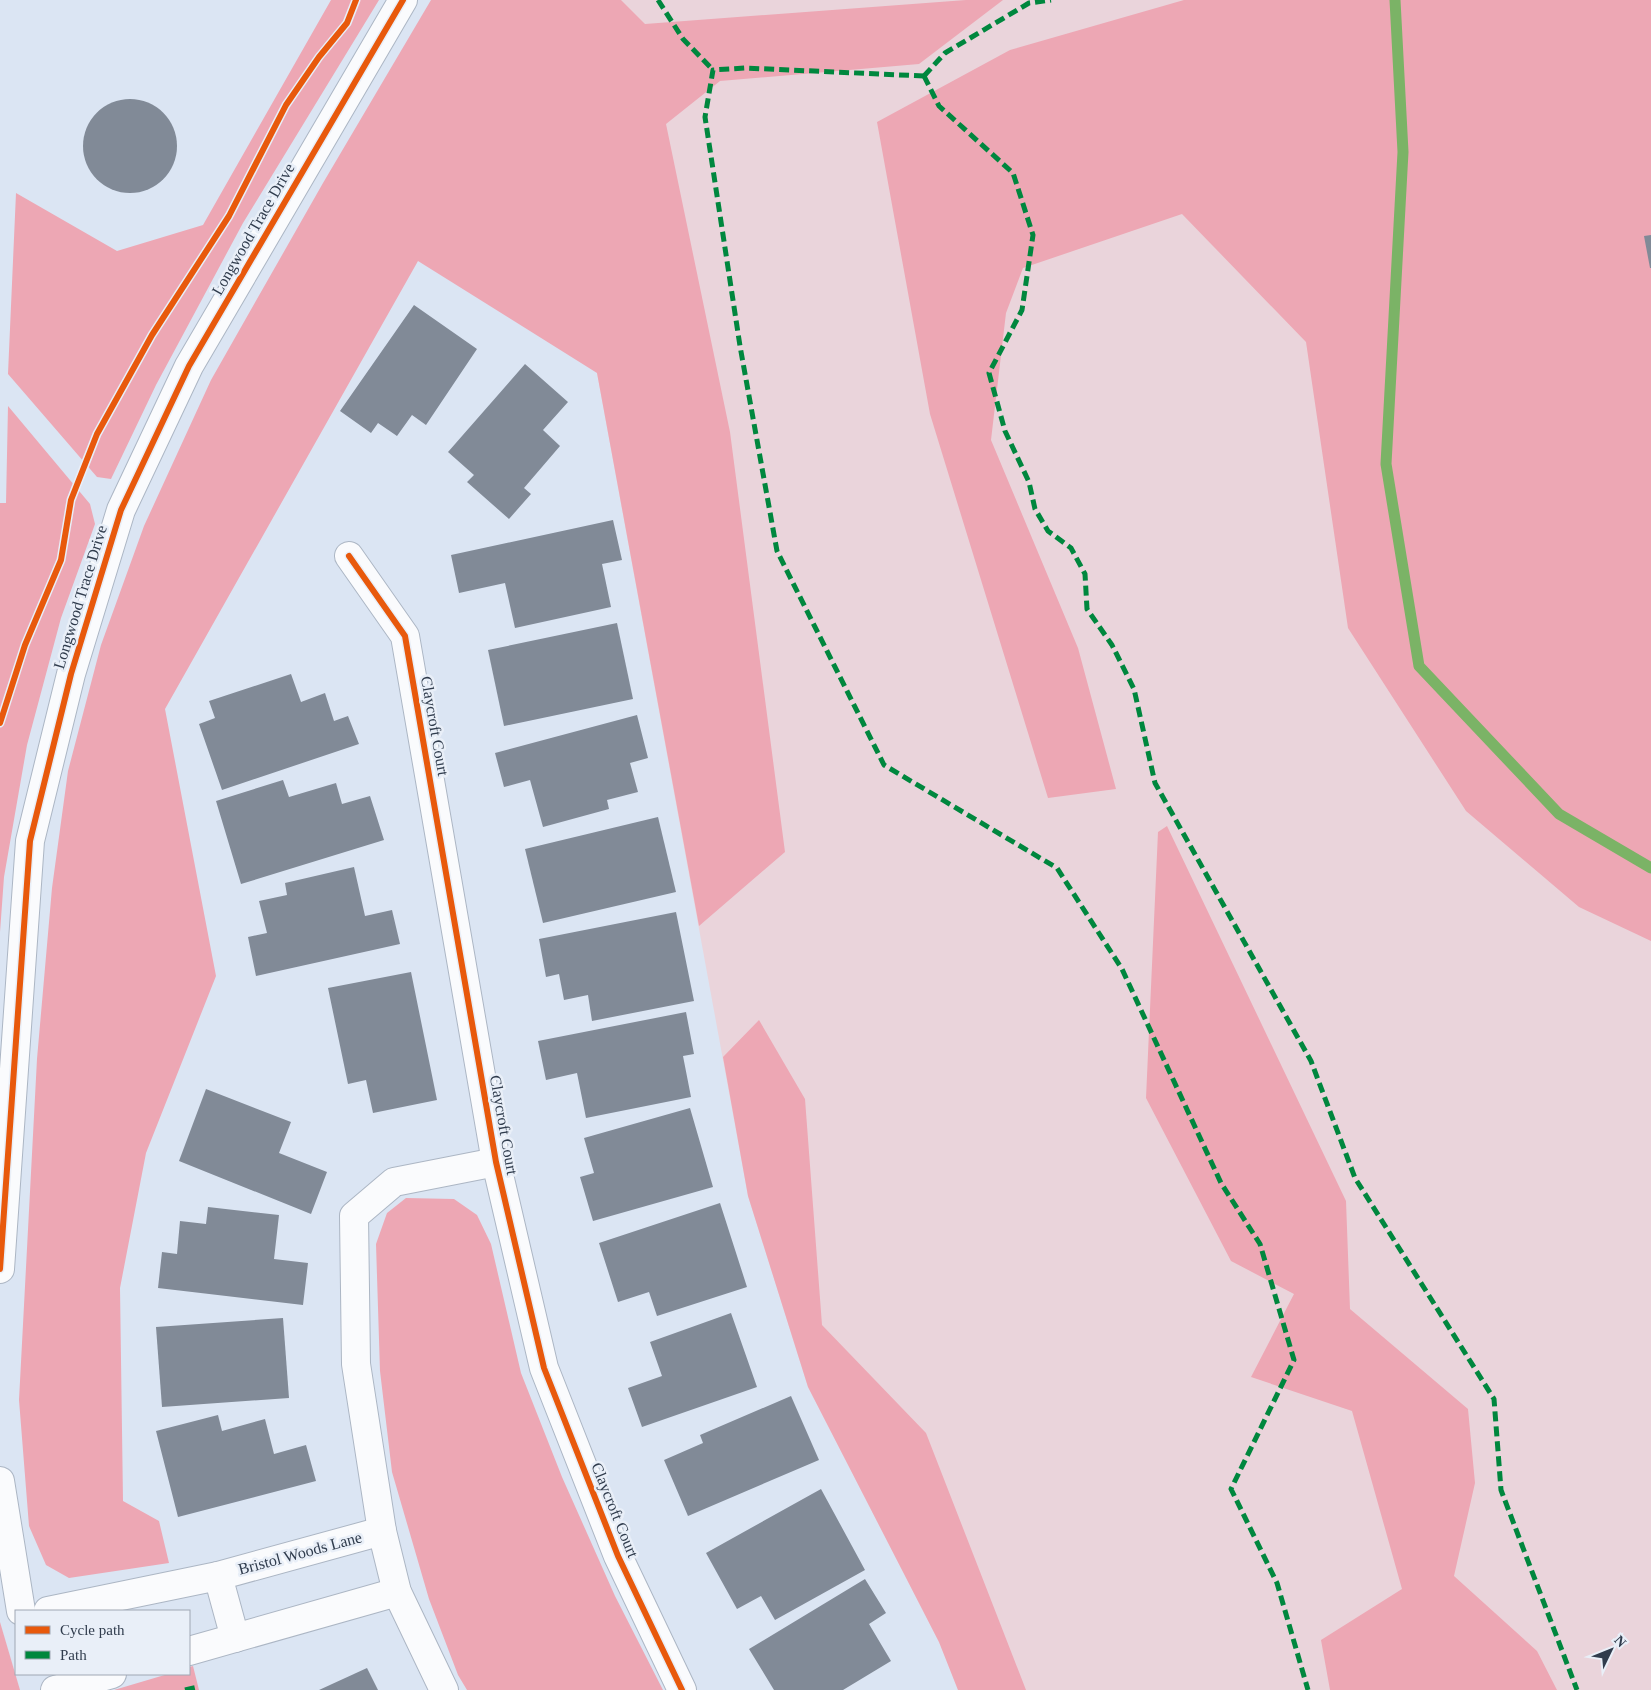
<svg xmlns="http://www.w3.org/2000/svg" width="1651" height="1690" font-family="Georgia,serif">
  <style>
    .green { fill: #ead4db }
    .forest { fill: #eda7b4 }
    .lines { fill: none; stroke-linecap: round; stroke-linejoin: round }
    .stream { stroke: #7bb366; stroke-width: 11 }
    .building { fill: #818a97 }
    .minor-casing { stroke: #acb6c4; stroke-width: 30 }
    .minor { stroke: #fafbfd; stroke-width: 28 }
    .quiet { stroke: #00873e; stroke-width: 5; stroke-dasharray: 10 5; stroke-linecap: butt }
    .cycleway-casing { stroke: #e9eff8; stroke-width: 9 }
    .cycleway { stroke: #e8590c; stroke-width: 6 }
    .labels { text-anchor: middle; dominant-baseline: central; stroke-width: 5; stroke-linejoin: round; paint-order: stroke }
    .street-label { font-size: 16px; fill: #303c4d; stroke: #e9eff8 }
  </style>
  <rect width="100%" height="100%" fill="#dbe5f3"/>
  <path class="green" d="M573,0H1651V1690H958L939,1642L808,1387L748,1196L597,373Z"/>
  <g class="forest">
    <path d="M331,0H379L243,223L156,385L111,479L97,477L8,374L16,193L117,251L203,225Z"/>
    <path d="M431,0H621L645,24L966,0H1003L919,64L720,81L666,124L730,432L785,852L699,926L597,373L418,261L165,709L216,976L146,1153L120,1288L123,1501L159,1521L169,1563L69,1578L46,1565L29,1526L19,1400L37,1059L52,888L68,771L101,645L144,526L211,380L323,183Z"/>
    <path d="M1184,0H1651V941L1579,907L1466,811L1348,628L1306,342L1182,214L1023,268L1006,313L991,440L1078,648L1116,789L1048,798L930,414L877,122L1010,50Z"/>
    <path d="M8,406L90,504L95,524L61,618L27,745L4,877L0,932V503H6Z"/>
    <path d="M1167,826L1346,1201L1350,1309L1468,1409L1475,1483L1454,1576L1537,1651L1557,1690H1330L1321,1640L1402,1589L1352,1411L1251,1377L1294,1294L1231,1261L1146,1098L1158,832Z"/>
    <path d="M759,1020L805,1099L822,1325L926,1433L1026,1690H958L939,1642L808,1387L748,1196L723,1057Z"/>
    <path d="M406,1198L454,1199L477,1215L491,1244L521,1373L562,1477L615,1596L663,1690H467L458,1675L429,1599L392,1472L380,1371L376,1244L387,1213Z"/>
    <path d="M0,1622L20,1690H0Z"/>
    <path d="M193,1666L199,1690H114L168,1674H189V1667Z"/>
  </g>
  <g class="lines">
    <path class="stream" d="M1395,0L1403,152L1386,464L1419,666L1559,814L1651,868"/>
  </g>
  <g class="building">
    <circle cx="130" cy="146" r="47"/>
    <path d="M1651,235V268H1650L1644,236Z"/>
    <path d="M414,305L477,349L426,425L412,415L397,436L378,423L371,433L340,411Z"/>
    <path d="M525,364L568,402L543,430L560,446L524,488L531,494L509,519L467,482L474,475L448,452Z"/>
    <path d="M613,520L622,560L602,564L611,607L515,628L505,583L459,593L451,555Z"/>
    <path d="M617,623L633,699L504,726L488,650Z"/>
    <path d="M291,674L301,702L325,693L334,721L348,716L359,744L222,790L199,724L215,718L209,701Z"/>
    <path d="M637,715L648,758L630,763L638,792L607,800L609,809L543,827L530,780L504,787L495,753Z"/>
    <path d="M283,780L289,797L336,783L342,804L370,796L384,840L241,884L216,801Z"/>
    <path d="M658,817L676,892L543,923L525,849Z"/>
    <path d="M354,867L365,916L392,910L400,944L256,976L248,937L267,933L259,901L287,895L285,883Z"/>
    <path d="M676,912L694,1001L592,1021L588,995L564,1000L559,974L546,977L539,939Z"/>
    <path d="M411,972L437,1100L373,1113L366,1080L348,1084L328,988Z"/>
    <path d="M686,1012L694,1054L683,1056L691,1097L586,1118L577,1073L546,1080L538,1041Z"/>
    <path d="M206,1089L291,1122L279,1153L327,1172L311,1214L179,1161Z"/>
    <path d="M690,1108L713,1187L593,1221L580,1177L594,1173L584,1138Z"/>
    <path d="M720,1203L747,1287L657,1316L649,1292L618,1302L599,1243Z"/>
    <path d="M208,1207L279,1215L274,1259L308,1263L303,1305L158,1288L162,1252L177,1254L180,1221L206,1224Z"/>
    <path d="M731,1313L757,1387L642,1427L628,1388L662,1376L650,1342Z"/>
    <path d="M283,1318L289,1398L162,1407L156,1327Z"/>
    <path d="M791,1396L819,1460L688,1516L664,1460L703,1443L700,1435Z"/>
    <path d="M218,1415L222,1431L265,1419L274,1454L306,1445L316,1481L178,1517L156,1431Z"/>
    <path d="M821,1489L865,1570L775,1620L761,1596L737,1609L706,1553Z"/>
    <path d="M865,1579L886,1613L869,1624L891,1661L843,1690H774L749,1649Z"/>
    <path d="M367,1668L378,1690H319Z"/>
  </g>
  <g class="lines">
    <defs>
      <g id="minor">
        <path d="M349,556L405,636L496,1162L544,1368L618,1556L682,1690"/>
        <path d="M0,1269L30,841L71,674L121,510L189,366L403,0"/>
        <path d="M0,1481L21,1611"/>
        <path d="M218,1576L235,1638"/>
        <path d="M48,1611L218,1576L382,1531"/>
        <path d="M189,1651L397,1592"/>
        <path d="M55,1690L112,1674"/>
        <path d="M444,1690L397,1592L382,1531L356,1364L354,1216L394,1182L496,1162"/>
      </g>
    </defs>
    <use href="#minor" class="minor-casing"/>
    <use href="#minor" class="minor"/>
    <g class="quiet">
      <path d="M658,0L683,39L713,70"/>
      <path d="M924,76L745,68L713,70L705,117L740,346L777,551L884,765L1057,868L1122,969L1221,1183L1260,1244L1294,1360L1231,1489L1277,1583L1308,1690"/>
      <path d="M924,76L939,106L1013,173L1033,235L1022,310L989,373L1005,431L1029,482L1035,509L1048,531L1071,548L1085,574L1087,609L1112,645L1134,689L1155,783L1311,1061L1355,1178L1494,1399L1501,1490L1577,1690"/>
      <path d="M924,76L945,53L1029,3L1051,0"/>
      <path d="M185,1690L198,1687"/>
    </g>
    <defs>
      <g id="cycleway">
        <path d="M349,556L405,636L496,1162L544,1368L618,1556L682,1690"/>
        <path d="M0,723L25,645L61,560L71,500L97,434L152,335L229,216L286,105L319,57L347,23L356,0"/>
        <path d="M0,1269L30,841L71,674L121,510L189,366L403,0"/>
      </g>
    </defs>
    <use href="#cycleway" class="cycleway-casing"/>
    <use href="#cycleway" class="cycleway"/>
  </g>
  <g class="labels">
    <g class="street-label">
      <text transform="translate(253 229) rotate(-60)">Longwood Trace Drive</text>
      <text transform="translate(80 597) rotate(-73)">Longwood Trace Drive</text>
      <text transform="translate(435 726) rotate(80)">Claycroft Court</text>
      <text transform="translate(504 1125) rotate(80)">Claycroft Court</text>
      <text transform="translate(615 1510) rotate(68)">Claycroft Court</text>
      <text transform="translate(300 1553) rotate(-15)">Bristol Woods Lane</text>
    </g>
  </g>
  <rect x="15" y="1610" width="175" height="65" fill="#e9eff8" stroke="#9fa7b4"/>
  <rect x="25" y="1626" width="25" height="8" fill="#e8590c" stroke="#9fa7b4"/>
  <text x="60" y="1635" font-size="15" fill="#303c4d">Cycle path</text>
  <rect x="25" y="1651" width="25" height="8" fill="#00873e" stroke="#9fa7b4"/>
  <text x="60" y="1660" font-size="15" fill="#303c4d">Path</text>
  <g transform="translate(1611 1650) rotate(47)" stroke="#e9eff8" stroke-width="4" paint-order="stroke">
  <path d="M0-4L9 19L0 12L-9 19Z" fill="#303c4d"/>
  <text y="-8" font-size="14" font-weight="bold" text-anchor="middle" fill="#303c4d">N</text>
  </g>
</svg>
